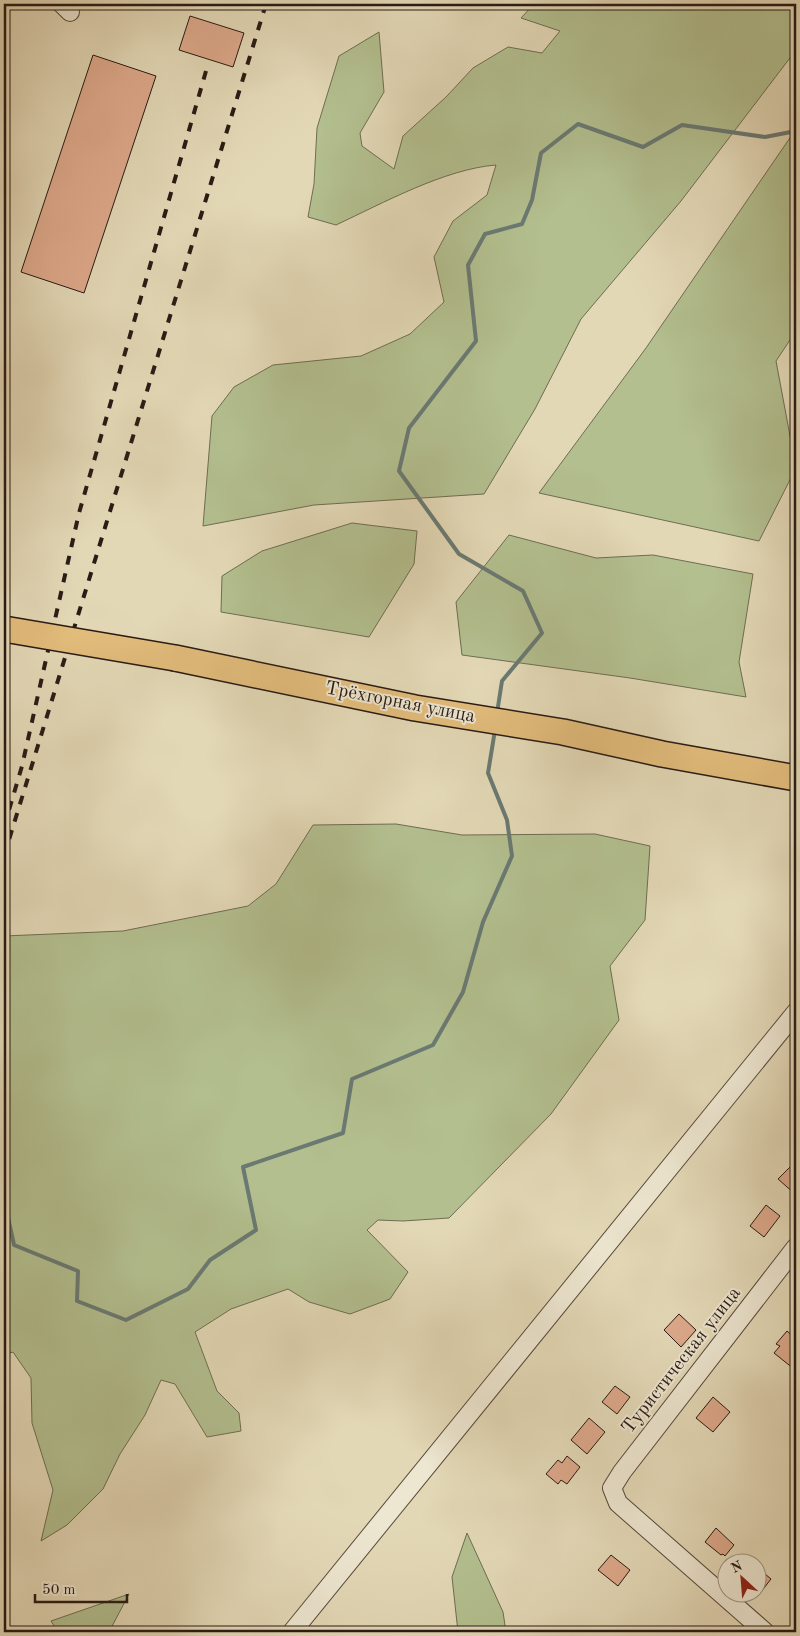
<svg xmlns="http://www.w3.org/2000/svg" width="800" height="1636" font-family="'Old Standard TT',serif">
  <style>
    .green { fill: #b3bf8f; stroke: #6e6d52 }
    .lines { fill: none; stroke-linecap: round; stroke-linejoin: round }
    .stream { stroke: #6a7a73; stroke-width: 4 }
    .building { fill: #dda98b; stroke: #291b15 }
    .minor-casing { stroke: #584a3d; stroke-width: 20 }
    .highway-casing { stroke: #291b15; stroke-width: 28 }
    .minor { stroke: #ede6d0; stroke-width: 18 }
    .highway { stroke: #e2bc7b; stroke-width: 25 }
    .rail { stroke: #291b15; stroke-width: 4; stroke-dasharray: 9 9; stroke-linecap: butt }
    .highway-bridge-casing { stroke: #291b15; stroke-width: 28; stroke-linecap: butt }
    .highway-bridge { stroke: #e2bc7b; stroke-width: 25 }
    .labels { text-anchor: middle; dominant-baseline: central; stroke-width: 4; stroke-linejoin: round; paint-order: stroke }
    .street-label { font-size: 19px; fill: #291b15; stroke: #ede6d0 }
  </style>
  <rect width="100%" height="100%" fill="#e3d8b6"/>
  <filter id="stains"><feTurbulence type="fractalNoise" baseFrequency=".004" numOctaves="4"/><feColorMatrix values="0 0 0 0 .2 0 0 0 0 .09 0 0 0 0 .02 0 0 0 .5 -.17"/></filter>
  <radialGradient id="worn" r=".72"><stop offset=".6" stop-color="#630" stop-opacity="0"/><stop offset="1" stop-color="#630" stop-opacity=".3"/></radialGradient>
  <g class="green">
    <path d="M534,4H796V50L681,201L581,319L535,409L484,494L314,505L203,526L212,416L234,387L273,365L361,356L410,334L444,302L434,257L453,221L487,195L496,165C445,169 383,203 336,225L308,217L314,184L317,128L339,56L379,32L384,92L360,133L362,146L394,169L403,136L446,97L473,68L508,47L542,53L560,31L521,18Z"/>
    <path d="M796,129V331L776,361L796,468L759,541L539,493L646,348Z"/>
    <path d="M352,523L417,531L414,564L369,637L221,612L222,576L262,551Z"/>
    <path d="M509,535L596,558L653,555L753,574L739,662L746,697L630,678L462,655L456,602Z"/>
    <path d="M396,824L462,835L595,834L650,846L645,920L610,966L619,1020L551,1114L449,1218L403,1221L378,1220L367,1230L408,1272L390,1299L350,1314L309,1302L288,1289L231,1309L195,1332L217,1391L239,1413L241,1431L207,1437L175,1384L161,1380L145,1415L120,1454L103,1489L67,1525L41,1541L53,1490L32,1423L31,1378L13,1352L4,1355V936L123,931L248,906L276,884L313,825Z"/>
    <path d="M467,1533L503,1612L506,1632H458L452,1577Z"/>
    <path d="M129,1594L109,1632H58L51,1621Z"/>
  </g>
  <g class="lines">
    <g class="stream">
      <path d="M497,713L502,681L542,633L523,591L459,554L399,471L409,428L476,341L468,265L485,234L522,224L532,200L541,153L578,124L643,147L682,125L765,137L796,131"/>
      <path d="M4,1199L14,1245L78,1271L77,1301L126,1320L188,1289L210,1260L256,1230L243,1167L343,1133L352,1079L433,1045L463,992L483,922L512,856L507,820L488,773L495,730"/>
    </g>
  </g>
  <g class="building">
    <path d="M190,16L244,33L233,67L179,50Z"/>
    <path d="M93,55L156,76L84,293L21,272Z"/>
    <path d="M792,1165L796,1169L795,1194L778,1179Z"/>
    <path d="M766,1205L780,1216L764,1237L750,1226Z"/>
    <path d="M679,1314L696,1330L681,1347L664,1330Z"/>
    <path d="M787,1331L796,1339V1366L794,1369L774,1353L780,1346L776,1344Z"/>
    <path d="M615,1386L630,1397L617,1414L602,1402Z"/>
    <path d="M713,1397L730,1412L713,1432L696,1418Z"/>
    <path d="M589,1418L605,1432L587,1454L571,1440Z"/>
    <path d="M567,1456L580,1467L567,1484L561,1480L558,1484L546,1474L558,1460L562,1463Z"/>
    <path d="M716,1528L734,1545L725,1556L723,1554L721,1555L705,1542Z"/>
    <path d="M611,1555L630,1570L618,1586L598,1570Z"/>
    <path d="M758,1568L771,1579L757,1597L753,1594H758Z"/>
  </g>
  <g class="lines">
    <defs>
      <g id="minor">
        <path d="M62,4L70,12"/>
        <path d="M292,1632L796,1012"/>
        <path d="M765,1632L618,1503L612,1488L622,1472L796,1247"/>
      </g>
      <path id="highway" d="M175,658L415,708L563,732L662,754L796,778"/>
    </defs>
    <use href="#minor" class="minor-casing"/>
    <use href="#highway" class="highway-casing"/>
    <use href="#minor" class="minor"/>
    <use href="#highway" class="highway"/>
    <g class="rail">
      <path d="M4,827L22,766L79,513L206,71"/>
      <path d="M4,856L266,4"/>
    </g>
    <defs>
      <path id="highway-bridge" d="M4,629L175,658"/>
    </defs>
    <use href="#highway-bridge" class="highway-bridge-casing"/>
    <use href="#highway-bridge" class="highway-bridge"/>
  </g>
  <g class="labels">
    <g class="street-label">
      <text transform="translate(400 703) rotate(11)">Трёхгорная улица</text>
      <text transform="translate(682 1361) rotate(-52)">Туристическая улица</text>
    </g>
  </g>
  <rect width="800" height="1636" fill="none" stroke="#e3d8b6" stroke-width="20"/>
  <rect x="5" y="5" width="790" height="1626" fill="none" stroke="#291b15" stroke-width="2.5"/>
  <rect x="10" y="10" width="780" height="1616" fill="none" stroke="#291b15"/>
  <g transform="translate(742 1578) rotate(334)"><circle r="24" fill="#ede6d0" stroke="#9f9585"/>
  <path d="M0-4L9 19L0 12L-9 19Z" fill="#8f2418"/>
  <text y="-8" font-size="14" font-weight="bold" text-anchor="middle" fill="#291b15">N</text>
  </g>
  <path d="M35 1594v8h92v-8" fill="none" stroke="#291b15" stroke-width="2.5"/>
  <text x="42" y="1594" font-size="15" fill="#291b15" stroke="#ede6d0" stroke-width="4" paint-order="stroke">50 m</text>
  <rect width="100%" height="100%" filter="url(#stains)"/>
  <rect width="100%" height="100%" fill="url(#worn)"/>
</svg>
